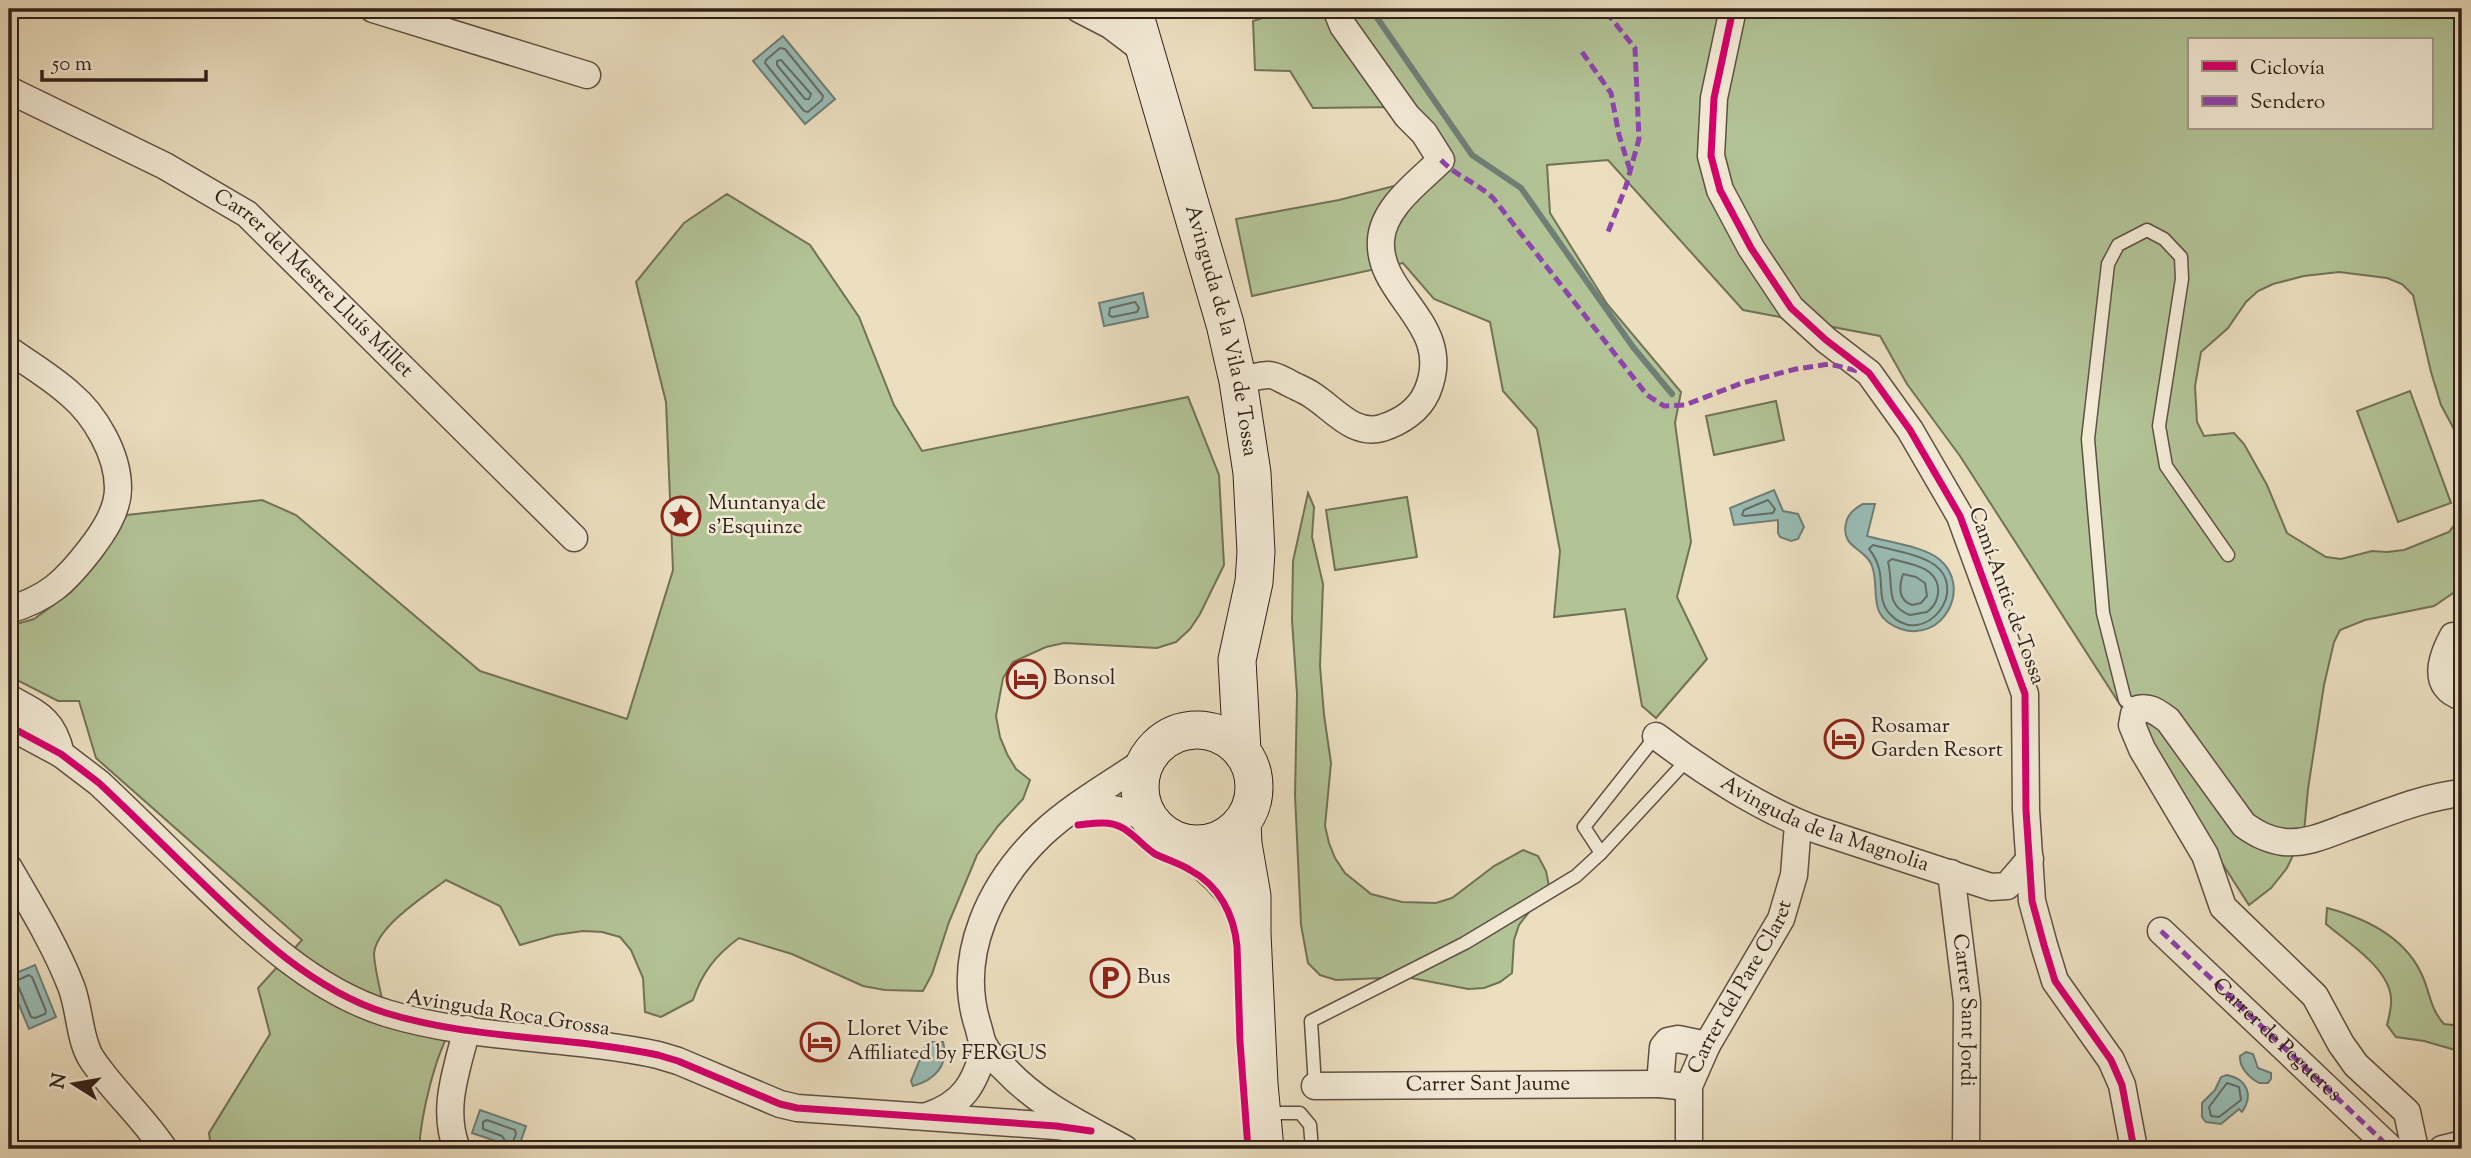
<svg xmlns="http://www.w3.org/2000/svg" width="2471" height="1158" font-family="'Sorts Mill Goudy',serif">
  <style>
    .green { fill: #b2c396; stroke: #717258; stroke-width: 2; fill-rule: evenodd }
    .water { fill: #99bcb5; stroke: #6f7e77; stroke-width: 2 }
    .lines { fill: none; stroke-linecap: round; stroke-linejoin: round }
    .shore { stroke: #646e67; stroke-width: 2 }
    .stream { stroke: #6f7e77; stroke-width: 6 }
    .service-casing { stroke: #5f5043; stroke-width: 15 }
    .minor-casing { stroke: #5f5043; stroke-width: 29 }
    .secondary-casing { stroke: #302019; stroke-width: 39 }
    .service { stroke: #f3ead6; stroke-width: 12 }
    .minor { stroke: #f3ead6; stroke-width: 26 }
    .secondary { stroke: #f3ead6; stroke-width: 37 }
    .quiet { stroke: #8e44ad; stroke-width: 5; stroke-dasharray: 10 5; stroke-linecap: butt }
    .cycleway-casing { stroke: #f3ead6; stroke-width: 11 }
    .cycleway { stroke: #d6006c; stroke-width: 7 }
    .labels { text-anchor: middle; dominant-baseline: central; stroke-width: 5; stroke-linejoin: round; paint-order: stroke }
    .street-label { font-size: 21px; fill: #302019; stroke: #f3ead6 }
    .poi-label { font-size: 21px; fill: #302019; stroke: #f3ead6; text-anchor: start }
  </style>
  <rect width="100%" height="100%" fill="#ecdfc0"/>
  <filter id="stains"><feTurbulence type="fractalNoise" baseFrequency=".00286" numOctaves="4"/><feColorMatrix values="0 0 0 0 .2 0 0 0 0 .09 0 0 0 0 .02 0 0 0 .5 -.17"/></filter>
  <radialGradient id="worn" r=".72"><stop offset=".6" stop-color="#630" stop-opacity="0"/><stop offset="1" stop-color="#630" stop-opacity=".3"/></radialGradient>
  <g class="green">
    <path d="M1292,9H2462V439L2455,431L2441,405L2431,372L2413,295L2402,284L2387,278L2339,272L2304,276L2273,284L2258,291L2246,302L2228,328L2201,352L2195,386L2197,422L2204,436L2234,433L2244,444L2267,485L2287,533L2326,557L2341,559L2372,551L2387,552L2404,550L2449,532L2462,515V587L2434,606L2365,620L2340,630L2334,642L2324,685L2308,789L2304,832L2287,868L2271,888L2249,905L1960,456L1907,384L1880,336L1743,310L1608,160L1547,165L1550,213L1607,304L1681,392L1675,423L1691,542L1677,597L1707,659L1656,718L1642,706L1625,609L1554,617L1560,551L1537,429L1503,391L1490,322L1434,299L1403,263L1252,296L1236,219L1339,200L1410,182L1427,161L1395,107L1313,108L1290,71L1255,70L1253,21ZM2189,40H2431V128H2189Z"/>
    <path d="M727,194L810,245L859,317L894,405L922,451L1188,397L1219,475L1224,565L1200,614L1190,629L1176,642L1157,648L1064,643L1046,647L1013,662L1003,678L996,716L1000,737L1007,754L1016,769L1030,780L1023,799L998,826L977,855L949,922L932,974L923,991L885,990L863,986L792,954L739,938C716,955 702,972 693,1000L661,1017L645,1012L643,978L631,950L620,937L602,932L583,931L555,935L520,945L500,906L446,880C426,895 374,928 374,955C375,969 379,985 382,999L453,1026C435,1054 421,1115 419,1149H211L209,1133L270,1034L258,988L302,940L96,758L79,701H58L9,676V626L34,619L71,592L127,515L262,500L296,515L480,671L627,719L673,570L666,402L636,282L684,223Z"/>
    <path d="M2410,391L2451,503L2398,522L2357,411Z"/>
    <path d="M1776,401L1784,440L1714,455L1706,416Z"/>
    <path d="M1308,493L1314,507L1312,537L1323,584L1320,666L1324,715L1331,763L1325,826L1329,843L1335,858L1345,873L1371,894L1402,902L1436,903L1452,898L1494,866L1523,850L1538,856L1546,871L1549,886L1519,925L1514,940L1512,973L1500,982L1484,988L1468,989L1406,977L1336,980L1320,975L1308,963L1301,925L1295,795L1297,694L1292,620L1293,561Z"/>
    <path d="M1407,497L1417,557L1335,570L1326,510Z"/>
    <path d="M2327,908C2365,918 2405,937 2422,975C2430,992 2430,1009 2444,1024L2462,1026V1052L2424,1041L2396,1037L2387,1025C2389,1017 2392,1006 2391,998C2389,968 2347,942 2326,924Z"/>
  </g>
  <g class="water">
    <path d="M783,36L835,99L805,124L753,61Z"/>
    <path d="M1143,293L1148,317L1104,326L1099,303Z"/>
    <path d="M1774,490L1783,511L1798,514L1804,527L1798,539L1791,541L1780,537L1778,533V520L1734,525L1730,508Z"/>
    <path d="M1863,504H1875L1867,536C1887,542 1923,546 1939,559C1973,587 1943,643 1901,629C1865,616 1881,591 1872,566C1866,548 1840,548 1846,523C1848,513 1855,508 1863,504Z"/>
    <path d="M35,965L56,1017L29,1029L9,981V976Z"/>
    <path d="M927,1042H943C949,1065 935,1080 913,1086L911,1081Z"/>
    <path d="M2246,1052L2253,1054L2258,1068L2271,1073V1079L2268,1083H2259C2250,1078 2239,1068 2240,1056Z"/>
    <path d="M2227,1075C2247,1079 2254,1095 2242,1112L2239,1109L2221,1124L2206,1122L2202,1117V1103L2215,1090L2221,1077Z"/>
    <path d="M480,1110L526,1126L518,1149L497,1148L499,1142L472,1133Z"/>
  </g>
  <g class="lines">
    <g class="shore">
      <path d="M780,48L785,49L823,96L822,100L808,112L804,111L765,63L766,60Z"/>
      <path d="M781,60L811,94L809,99H805L777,65V61Z"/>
      <path d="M1135,302L1139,308L1137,312L1112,317L1109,315L1110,308Z"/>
      <path d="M1768,500L1775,509L1773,513L1745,516L1742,515L1744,510Z"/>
      <path d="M1873,545C1891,550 1914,553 1930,562C1974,587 1924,651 1890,614C1873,596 1890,575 1869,549Z"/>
      <path d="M1892,559C1909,564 1935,566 1938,587C1939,598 1935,606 1927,612L1910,615C1884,606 1894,584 1888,562Z"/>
      <path d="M1903,574L1916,577L1925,583L1927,596L1921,603L1912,605C1898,600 1899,586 1903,574Z"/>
      <path d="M29,975L32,977L46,1011L45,1014L35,1018L31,1017L17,983L18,980Z"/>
      <path d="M2227,1083L2239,1087L2241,1100L2219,1117L2211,1116L2209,1107Z"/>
      <path d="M487,1120L515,1130L516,1134L512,1144H507L502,1136L483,1129V1122Z"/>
    </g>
    <path class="stream" d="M1371,9L1472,155L1521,188L1633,347L1672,394"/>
    <defs>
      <g id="service">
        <path d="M2138,709L2125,700L2103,613L2088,439L2108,264L2118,245L2147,230L2164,239L2181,257L2182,279L2159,426L2166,466L2228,555"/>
        <path d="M1601,853L1584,827L1656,736"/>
        <path d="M1315,1086L1311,1021L1465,943L1576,876L1601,853L1687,760"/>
        <path d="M1265,1113H1300L1310,1125L1312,1149"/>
      </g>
      <g id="minor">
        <path d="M373,9L587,75"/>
        <path d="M1079,9L1110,25L1147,53"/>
        <path d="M1733,9L1714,98L1711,156L1720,190L1751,248L1791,308L1826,340L1869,373L1910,430L1960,516L2025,694L2026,810L2032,901L2044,945L2055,981L2111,1060L2122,1085L2134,1149"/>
        <path id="s1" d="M9,90L165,166L247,214L574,538"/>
        <path d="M9,350C29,364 51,377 70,394C95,415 118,454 118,488C118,511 103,533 89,551C65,582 48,598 9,610"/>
        <path d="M1238,381C1248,379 1259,375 1269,375C1275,375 1283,380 1289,383C1296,387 1305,390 1312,395C1334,409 1353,436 1382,428C1401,422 1419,410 1427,392C1456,324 1377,297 1381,240C1383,207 1419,182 1441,160L1424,133L1407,116L1343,26L1336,9"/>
        <path d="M2453,636C2441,658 2431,687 2462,697"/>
        <path d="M9,698C38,714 53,719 61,754"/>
        <path d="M9,726L61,754L99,783C131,813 162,844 194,875C250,929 310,989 386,1013C474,1040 568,1036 658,1055L678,1061L780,1104L797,1108L1056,1126L1091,1131"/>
        <path id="s2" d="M1656,736C1702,771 1765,812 1820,831L1991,887L2007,886L2030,859"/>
        <path d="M1074,810C1099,803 1123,811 1148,817"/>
        <path d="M9,868C31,906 55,945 71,986C80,1009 79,1038 91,1058C112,1090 143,1117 164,1149"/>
        <path id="s3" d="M1951,873L1967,1002L1966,1149"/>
        <path d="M2161,931L2391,1149"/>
        <path id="s4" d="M1315,1086L1660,1084"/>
        <path d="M1678,1086L1660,1084L1663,1047L1668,1041L1678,1039L1707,1045"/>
        <path d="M927,1116C964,1104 975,1083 985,1047"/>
        <path d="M457,1149C441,1109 457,1069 467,1029"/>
        <path d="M1125,1149C1082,1125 1040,1106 1006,1070C999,1063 989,1055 984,1046C981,1040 980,1032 978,1026C955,955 991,883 1042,834C1073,805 1111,784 1146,760"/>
        <path id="s5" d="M1689,1149V1086L1707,1045L1781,919L1794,875L1798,824"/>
        <path d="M2415,1149L2407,1112L2356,1065L2341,1044L2315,996L2223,907L2205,855L2142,749L2132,725L2134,714L2138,709C2151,706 2158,713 2168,720L2244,825C2257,834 2268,840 2284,842C2306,844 2326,835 2347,827C2384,814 2423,797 2462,793"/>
        <path d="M2442,1149L2462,1144"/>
      </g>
      <g id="secondary">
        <path id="s6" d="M1133,9L1225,324L1238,381L1252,473L1256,552L1254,582L1237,660L1242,751"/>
        <circle cx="1197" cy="787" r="57"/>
        <path d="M1242,823L1243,844L1252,896V933L1259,1084L1265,1149"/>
        <path d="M1177,841C1207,863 1237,885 1249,922"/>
      </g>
    </defs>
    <use href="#service" class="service-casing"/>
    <use href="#minor" class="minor-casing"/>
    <use href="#secondary" class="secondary-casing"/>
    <use href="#service" class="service"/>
    <use href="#minor" class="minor"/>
    <use href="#secondary" class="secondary"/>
    <g class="quiet">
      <path d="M1606,12L1635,48L1639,139L1626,186L1608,232"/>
      <path d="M1582,52L1611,93L1619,135L1630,170"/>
      <path d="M1441,160C1456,176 1477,183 1493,198L1647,395L1664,406L1685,405L1742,383L1796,369L1830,364L1862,372"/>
      <path id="s7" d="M2161,931L2391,1149"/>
    </g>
    <defs>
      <g id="cycleway">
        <path d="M1733,9L1714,98L1711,156L1720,190L1751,248L1791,308L1826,340L1869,373L1910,430L1960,516L2025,694L2026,810L2032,901L2044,945L2055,981L2111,1060L2122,1085L2134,1149"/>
        <path d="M9,726L61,754L99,783C131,813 162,844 194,875C250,929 310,989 386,1013C474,1040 568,1036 658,1055L678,1061L780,1104L797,1108L1056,1126L1091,1131"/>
        <path d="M1078,825C1097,823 1114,819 1130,833C1139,840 1146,848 1155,854C1167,860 1179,863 1190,870C1219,885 1234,915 1237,946L1240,1042L1248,1149"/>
      </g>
    </defs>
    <use href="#cycleway" class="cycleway-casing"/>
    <use href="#cycleway" class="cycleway"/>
  </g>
  <defs>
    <symbol id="sight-ring" viewBox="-11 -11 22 22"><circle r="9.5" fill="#f3ead6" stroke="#8f2418" stroke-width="1.5"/><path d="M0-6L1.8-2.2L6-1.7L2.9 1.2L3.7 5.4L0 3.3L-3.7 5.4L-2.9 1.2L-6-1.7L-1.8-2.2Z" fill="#8f2418"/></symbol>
    <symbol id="hotel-ring" viewBox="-11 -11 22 22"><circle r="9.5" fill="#f3ead6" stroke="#8f2418" stroke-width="1.5"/><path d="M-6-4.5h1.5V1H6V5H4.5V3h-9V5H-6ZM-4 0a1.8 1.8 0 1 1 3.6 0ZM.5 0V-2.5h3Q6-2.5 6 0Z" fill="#8f2418"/></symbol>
    <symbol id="parking-ring" viewBox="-11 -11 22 22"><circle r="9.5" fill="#f3ead6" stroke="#8f2418" stroke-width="1.5"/><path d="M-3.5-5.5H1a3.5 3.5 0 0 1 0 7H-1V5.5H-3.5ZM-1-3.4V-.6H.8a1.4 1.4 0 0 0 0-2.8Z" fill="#8f2418"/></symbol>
  </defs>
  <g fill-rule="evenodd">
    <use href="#sight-ring" x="659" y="494" width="44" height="44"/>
    <use href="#hotel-ring" x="1004" y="657" width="44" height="44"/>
    <use href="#hotel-ring" x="1822" y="717" width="44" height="44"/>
    <use href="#parking-ring" x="1088" y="956" width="44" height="44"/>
    <use href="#hotel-ring" x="798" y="1020" width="44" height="44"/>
  </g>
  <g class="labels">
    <g class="street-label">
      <text stroke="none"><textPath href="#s1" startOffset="364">Carrer del Mestre Lluís Millet</textPath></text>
      <text stroke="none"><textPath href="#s6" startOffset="334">Avinguda de la Vila de Tossa</textPath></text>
      <text transform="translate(2006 596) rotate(70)">Camí Antic de Tossa</text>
      <text stroke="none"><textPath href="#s2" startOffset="192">Avinguda de la Magnolia</textPath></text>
      <text stroke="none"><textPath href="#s5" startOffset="175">Carrer del Pare Claret</textPath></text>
      <text stroke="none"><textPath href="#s3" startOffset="138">Carrer Sant Jordi</textPath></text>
      <text transform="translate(508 1014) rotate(9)">Avinguda Roca Grossa</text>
      <text stroke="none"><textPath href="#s7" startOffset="159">Carrer de Pegueres</textPath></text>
      <text stroke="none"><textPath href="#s4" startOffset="173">Carrer Sant Jaume</textPath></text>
    </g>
    <g class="poi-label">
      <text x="708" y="504">Muntanya de<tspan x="708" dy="24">s'Esquinze</tspan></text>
      <text x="1053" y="679">Bonsol</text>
      <text x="1871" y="727">Rosamar<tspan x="1871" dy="24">Garden Resort</tspan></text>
      <text x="1137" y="978">Bus</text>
      <text x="847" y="1030">Lloret Vibe<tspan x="847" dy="24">Affiliated by FERGUS</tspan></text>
    </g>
  </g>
  <rect width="2471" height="1158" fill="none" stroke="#ecdfc0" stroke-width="35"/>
  <rect x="10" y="10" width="2450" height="1137" fill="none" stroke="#302019" stroke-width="3.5"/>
  <rect x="18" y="18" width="2436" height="1123" fill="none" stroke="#302019" stroke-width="2"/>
  <rect x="2188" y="38" width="245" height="91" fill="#f3ead6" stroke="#a5998a" stroke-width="2"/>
  <rect x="2202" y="61" width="35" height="10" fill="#d6006c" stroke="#a5998a" stroke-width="2"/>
  <text x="2250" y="74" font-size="21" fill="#302019">Ciclovía</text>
  <rect x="2202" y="96" width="35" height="10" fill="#8e44ad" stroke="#a5998a" stroke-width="2"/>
  <text x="2250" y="108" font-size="21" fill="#302019">Sendero</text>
  <g transform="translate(74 1084) rotate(281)" stroke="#f3ead6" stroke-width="5" paint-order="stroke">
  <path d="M0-5L12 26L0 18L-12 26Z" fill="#302019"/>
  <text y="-10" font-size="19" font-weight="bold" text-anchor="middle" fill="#302019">N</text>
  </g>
  <path d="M42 70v10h164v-10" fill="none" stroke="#302019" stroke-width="3.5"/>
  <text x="52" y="70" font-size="21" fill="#302019" stroke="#f3ead6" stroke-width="5" paint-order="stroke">50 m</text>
  <rect width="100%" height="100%" filter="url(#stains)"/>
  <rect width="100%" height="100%" fill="url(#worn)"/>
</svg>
